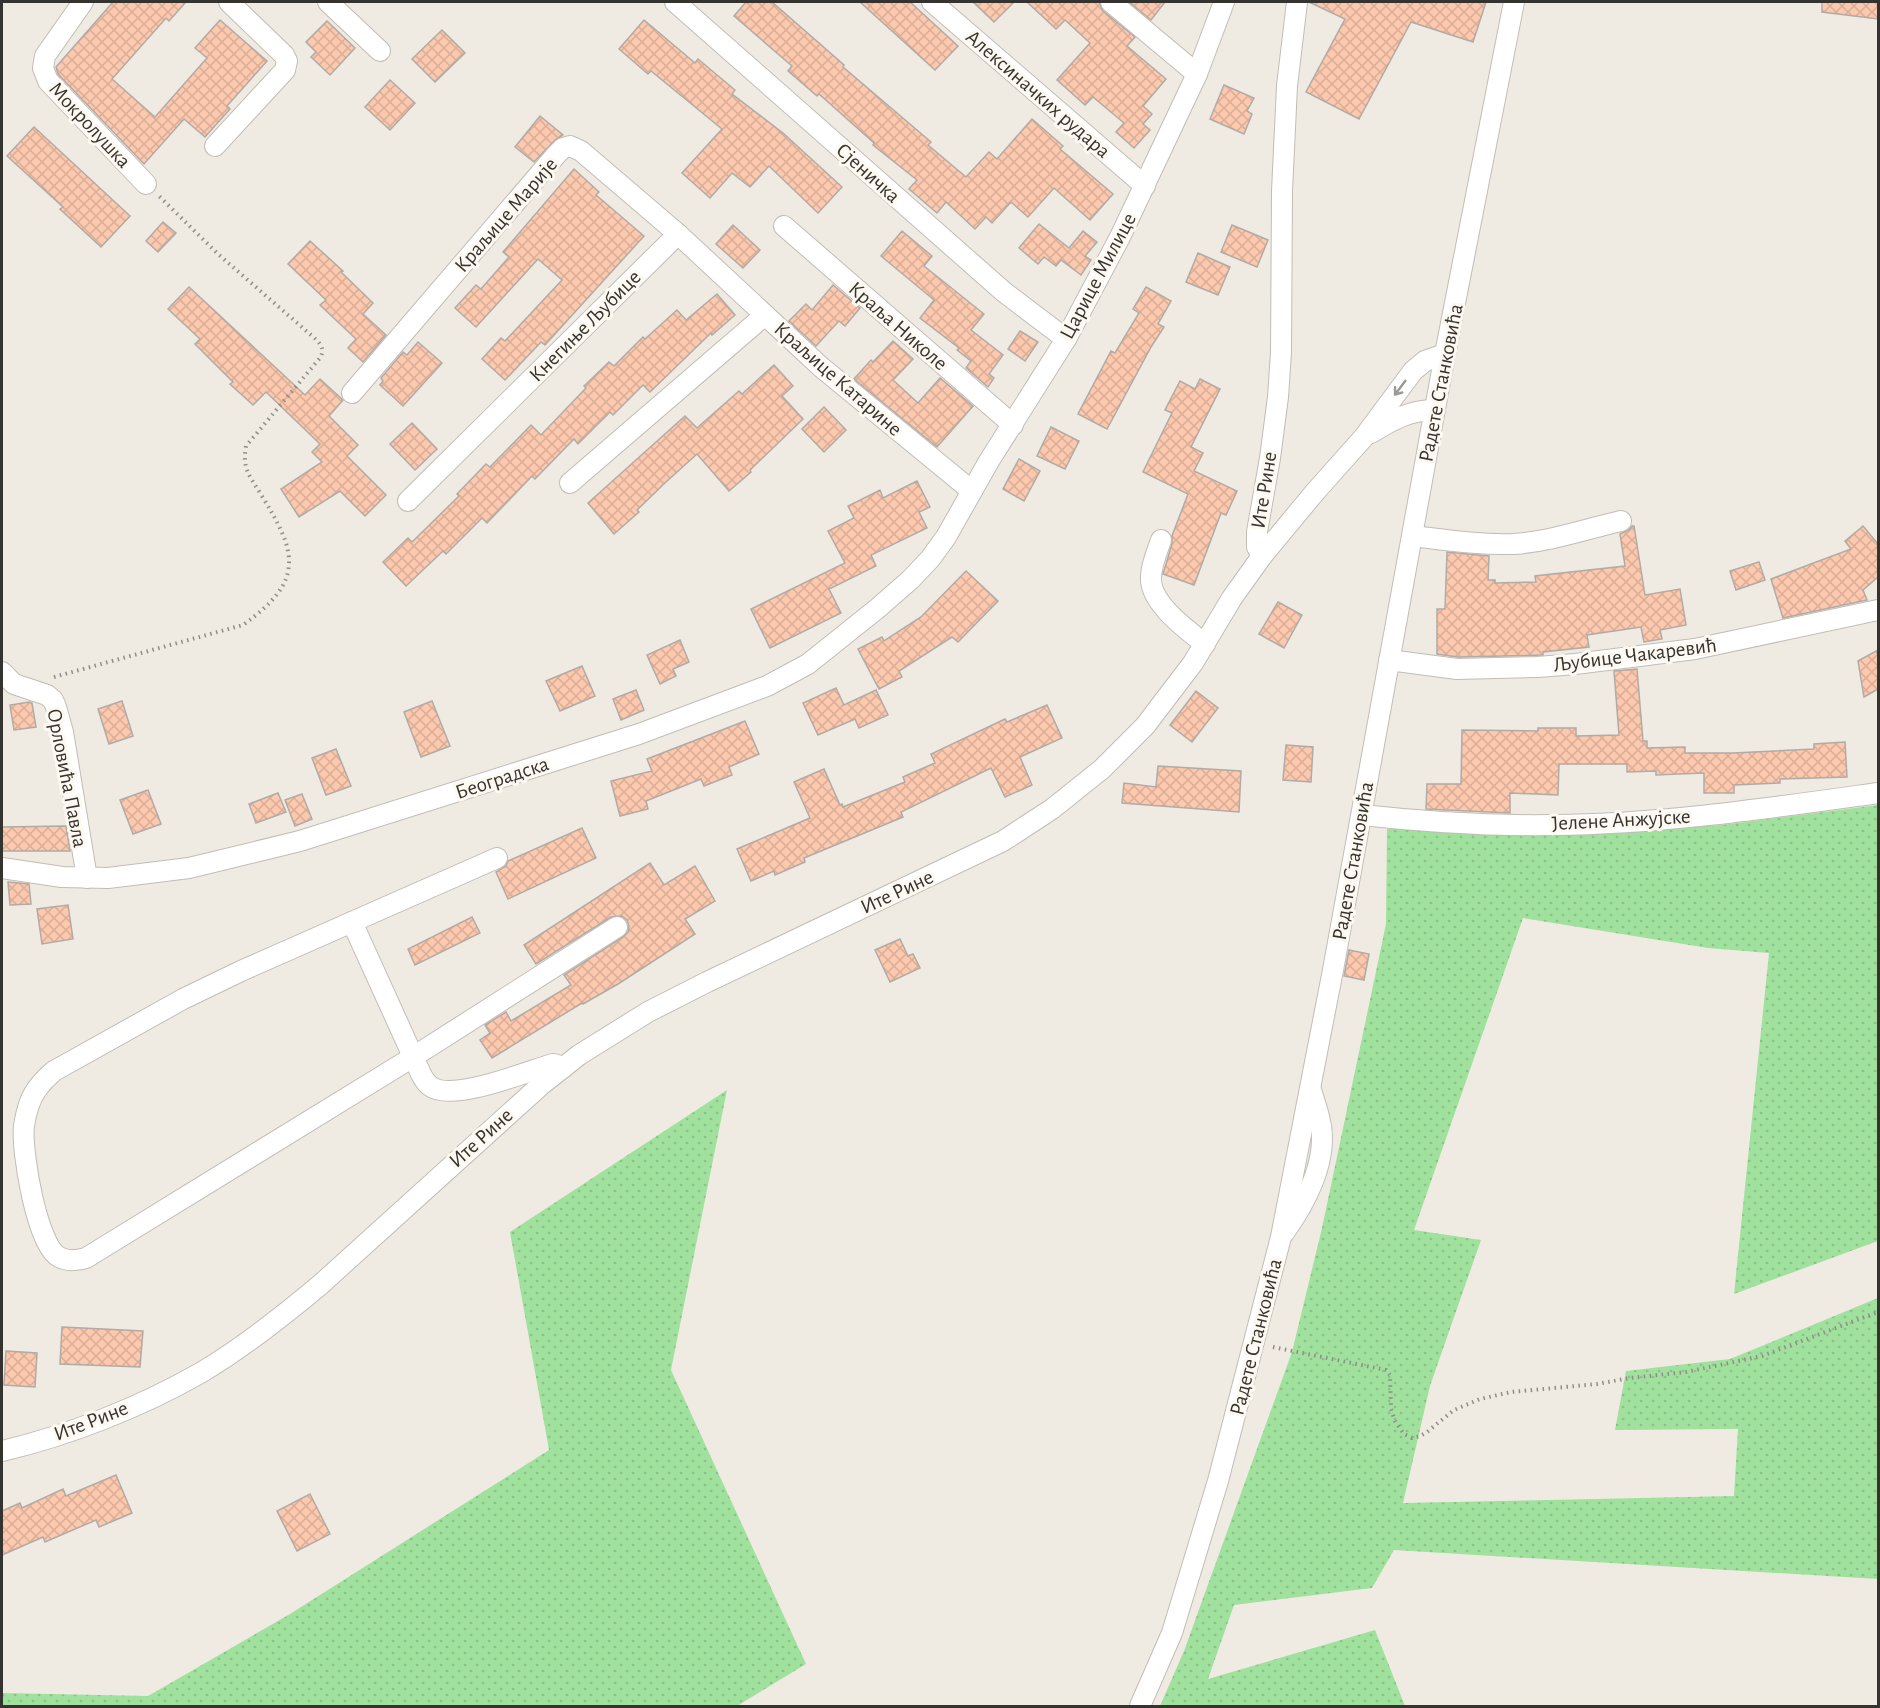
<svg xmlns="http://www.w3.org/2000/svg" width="1880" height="1708" font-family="'Alegreya Sans',sans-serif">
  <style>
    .grass { fill: url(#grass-dots) }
    .building { fill: url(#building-cross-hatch); stroke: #b2aaa5; stroke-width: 1.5 }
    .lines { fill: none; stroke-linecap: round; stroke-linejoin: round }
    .minor-casing { stroke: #c1bdb5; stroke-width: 22 }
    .path { stroke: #908d88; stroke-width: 4; stroke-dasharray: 1.5 4.5; stroke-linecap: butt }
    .minor { stroke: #fff; stroke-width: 20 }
    .oneway { stroke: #9a9998 }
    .labels { text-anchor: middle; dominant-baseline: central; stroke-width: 6; stroke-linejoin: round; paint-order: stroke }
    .street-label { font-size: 21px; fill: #343330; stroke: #fdf8f0 }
  </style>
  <defs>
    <pattern id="grass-dots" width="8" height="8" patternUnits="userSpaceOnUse" patternTransform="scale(1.5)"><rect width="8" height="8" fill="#a0e19e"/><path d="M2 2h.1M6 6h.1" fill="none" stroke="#8ac288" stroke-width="1.8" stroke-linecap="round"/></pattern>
    <pattern id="building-cross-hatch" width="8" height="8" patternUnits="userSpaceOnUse" patternTransform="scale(1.5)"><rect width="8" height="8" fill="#fcc9ae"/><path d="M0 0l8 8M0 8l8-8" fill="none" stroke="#d9ad96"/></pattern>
  </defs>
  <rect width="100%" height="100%" fill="#efebe3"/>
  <g class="grass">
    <path d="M1878,805V1241L1734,1294L1769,953L1708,948L1523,918L1414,1230L1481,1240L1430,1386L1403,1503L1734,1496L1738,1429L1615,1430L1626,1371L1730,1359L1878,1298V1579L1394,1550L1372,1588L1234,1605L1208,1679L1375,1630L1405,1706H1160L1184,1651L1292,1352L1322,1228L1386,924L1387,829L1617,832L1721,825Z"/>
    <path d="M727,1090L671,1370L806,1664L737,1706H2V1693L148,1696L290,1614L549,1450L510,1232Z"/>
  </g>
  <g class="building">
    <path d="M113,2H186L169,21L166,18L112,79L155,117L207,58L195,48L220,20L267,61L227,106L230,109L205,137L184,119L144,164L58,74L56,67Z"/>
    <path d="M746,2H772L844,65L843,67L931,142L928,145L966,177L989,152L997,159L1032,119L1063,146L1060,149L1113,194L1090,220L1054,188L1028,217L1011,202L992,223L986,217L975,229L946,202L937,213L909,189L917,180L873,145L874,143L819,94L817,96L788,71L792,66L734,16Z"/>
    <path d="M860,2H910L958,46L935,70Z"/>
    <path d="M973,2H1014L994,22Z"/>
    <path d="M1027,2H1099L1103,11L1135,37L1127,46L1166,79L1143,106L1152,114L1143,124L1150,130L1134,148L1116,132L1124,123L1093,97L1085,105L1057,80L1090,43L1065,20L1056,29Z"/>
    <path d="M1129,2H1165L1151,20Z"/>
    <path d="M1309,2H1486L1473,42L1411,22L1359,119L1306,92L1345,19Z"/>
    <path d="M1822,2H1878V19L1822,12Z"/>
    <path d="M644,20L695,63L698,59L735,90L732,94L783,133L842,187L818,213L769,166L750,187L732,173L710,198L682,173L722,129L651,71L648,74L619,49Z"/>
    <path d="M327,21L355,48L330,75L311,57L316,52L306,42Z"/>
    <path d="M442,30L465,53L435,82L412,59Z"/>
    <path d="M390,80L415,103L390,130L365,107Z"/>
    <path d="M1224,85L1254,98L1247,111L1252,114L1244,134L1210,119Z"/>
    <path d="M540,116L563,135L555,140L534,162L515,147Z"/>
    <path d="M34,127L130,216L101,247L60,209L63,207L7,156Z"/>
    <path d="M574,169L599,192L596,195L644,236L545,345L541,342L505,380L482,359L501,338L505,341L562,280L538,259L476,327L455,308L476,285L481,289L509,257L503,252Z"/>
    <path d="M163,222L176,233L158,252L146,241Z"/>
    <path d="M1039,224L1069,248L1083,231L1097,242L1085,256L1091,260L1081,275L1061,260L1056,266L1044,257L1038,264L1019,248Z"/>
    <path d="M733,225L760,250L743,268L716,244Z"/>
    <path d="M1232,225L1268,240L1257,267L1221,252Z"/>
    <path d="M902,231L932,256L924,266L984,314L971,330L1003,355L989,374L994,378L988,387L966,368L971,361L957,350L959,348L920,318L934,300L881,256Z"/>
    <path d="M310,241L343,271L341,272L373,303L363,314L386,335L363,362L348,348L356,339L320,305L326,300L288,264Z"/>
    <path d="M1198,253L1230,267L1218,295L1186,282Z"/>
    <path d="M833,285L860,308L845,326L839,321L816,346L789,321L806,304L812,310Z"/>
    <path d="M189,287L305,395L320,379L343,400L329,416L358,445L347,456L386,495L365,516L340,491L299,517L281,489L322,462L312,452L320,444L266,392L253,405L230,384L233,382L195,344L200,339L168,309Z"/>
    <path d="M1146,287L1171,301L1158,324L1164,327L1151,347L1107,429L1078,414L1111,351L1115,353L1139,313L1133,309Z"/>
    <path d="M717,294L735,315L712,335L711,333L650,392L643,385L613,415L610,412L578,444L574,439L535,479L532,476L487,523L482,518L446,554L443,551L406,586L383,562L408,538L412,542L459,496L457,494L486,464L490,467L531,425L541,435L586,388L584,386L609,362L614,366L643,337L645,339L677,310L686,320Z"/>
    <path d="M1020,331L1038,342L1025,361L1008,349Z"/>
    <path d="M893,341L913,359L893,380L918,403L940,378L973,406L937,447L854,379L871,360L873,362Z"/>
    <path d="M418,342L442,363L403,406L380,385L383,381L381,378L403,352L407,355Z"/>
    <path d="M774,365L793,386L782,396L803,419L750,470L751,472L729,491L697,454L666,482L637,510L639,512L614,534L588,503L685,416L697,428L739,391L742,394Z"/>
    <path d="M1200,379L1220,389L1191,447L1203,453L1194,471L1237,491L1226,515L1221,513L1194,585L1163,574L1172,544V536L1188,494L1143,472L1172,413L1165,410L1180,381L1195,389Z"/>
    <path d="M824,407L846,430L824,452L802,429Z"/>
    <path d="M412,423L437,449L415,470L390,444Z"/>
    <path d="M1051,427L1079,441L1065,469L1037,456Z"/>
    <path d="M1019,459L1040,471L1024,501L1003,489Z"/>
    <path d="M917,481L930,507L919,512L927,528L871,555L876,566L829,589L841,613L770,648L751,609L845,563L828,531L854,518L848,506L880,490L883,498Z"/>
    <path d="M1632,526H1634L1645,595L1680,589L1686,625L1660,630L1662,639L1644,642L1641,627L1587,635L1589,647L1543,652V655L1458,657L1437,654V609H1445L1447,552L1489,556L1488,580H1495V583L1536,582L1535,576L1625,566L1620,534L1629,530Z"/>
    <path d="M1863,526L1878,544V577L1863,590L1867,600L1783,618L1771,579L1851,549L1845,541Z"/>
    <path d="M1759,562L1765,580L1736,590L1730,571Z"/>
    <path d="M966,571L998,601L958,642L952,637L899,671L902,677L879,689L858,649L882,637L884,641L921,617Z"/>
    <path d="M1278,602L1302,615L1284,648L1259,634Z"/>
    <path d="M680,640L689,662L673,669L676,676L660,684L647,655Z"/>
    <path d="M1878,650V689L1864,697L1858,661Z"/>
    <path d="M582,666L595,696L560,711L546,681Z"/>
    <path d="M1637,669L1643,741H1647V748L1685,747V753H1733L1814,749V744L1845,742L1847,777L1780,779V783L1734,785V793H1704V773L1656,775V771L1627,772V764H1559L1558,795L1510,793V813L1426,809L1427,784H1461L1462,730L1538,731V728H1576V736L1619,735L1614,671Z"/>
    <path d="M836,688L844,705L876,690L888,715L859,728L855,719L818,735L803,703Z"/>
    <path d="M636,690L644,710L621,720L613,699Z"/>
    <path d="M1196,691L1218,708L1192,742L1170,725Z"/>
    <path d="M122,701L133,736L109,744L98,709Z"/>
    <path d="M432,701L450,746L421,757L404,712Z"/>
    <path d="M29,702L32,703L36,727L14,730L10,705Z"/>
    <path d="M1047,705L1062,738L1020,757L1032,785L1005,797L991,768L901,812L903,817L804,858L805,862L775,875L774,871L751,881L737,849L810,818L794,782L824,769L840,805L842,804L843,807L905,782L903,777L935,763L931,754L1005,719L1007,722Z"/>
    <path d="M745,721L759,754L729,767L732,775L704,786L701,779L646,801L648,809L620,816L611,781L652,771L647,759Z"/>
    <path d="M1286,745L1313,747L1311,782L1283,780Z"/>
    <path d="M336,749L351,786L326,795L312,758Z"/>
    <path d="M1158,766L1241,771L1239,812L1122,803L1124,783L1156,787Z"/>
    <path d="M148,790L161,824L133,834L120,800Z"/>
    <path d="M278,793L286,812L256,823L249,804Z"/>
    <path d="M302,794L312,819L295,826L285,800Z"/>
    <path d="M66,826L70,851H2V827Z"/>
    <path d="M582,828L596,858L508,899L496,872L506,866L508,861Z"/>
    <path d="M650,863L664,885L695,866L715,901L685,919L695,934L618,984L583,1004L582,1003L492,1058L480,1040L490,1033L485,1025L506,1012L511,1021L571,985L564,975L623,937L628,932L629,926L627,920L622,916L611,917L536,964L524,945Z"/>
    <path d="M8,882L29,884L31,904L10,905Z"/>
    <path d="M68,905L73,939L42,944L37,909Z"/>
    <path d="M472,917L480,933L415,965L408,949Z"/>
    <path d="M900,939L908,956L913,954L920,968L890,982L875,950Z"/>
    <path d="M1349,950L1369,954L1364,980L1344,976Z"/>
    <path d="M62,1327L143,1331L140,1367L60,1364Z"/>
    <path d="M6,1351L37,1353L35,1387L4,1385Z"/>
    <path d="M116,1475L132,1513L99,1527L96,1520L45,1542L43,1537L2,1555V1511L20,1503L22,1508L63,1489L66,1496Z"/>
    <path d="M310,1494L330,1534L297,1551L277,1511Z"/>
  </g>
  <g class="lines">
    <defs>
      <g id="minor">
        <path d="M83,2L45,56L43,68L48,81L146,184"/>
        <path d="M328,2L380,51"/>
        <path d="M675,2L1004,292L1066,339"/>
        <path d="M932,2L1145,186"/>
        <path d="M1111,2L1197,74"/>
        <path d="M215,146L285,70L287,61L284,55L229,2"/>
        <path d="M784,226L1013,425"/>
        <path d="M352,393L556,155L563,148L570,146L581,151L678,234L821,367L972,491"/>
        <path d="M1371,433C1392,420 1410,410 1435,410"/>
        <path d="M570,483L765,315"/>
        <path d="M408,501L678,234"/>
        <path d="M1413,536C1446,540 1479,545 1513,544C1549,542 1586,529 1621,521"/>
        <path d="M1161,540C1157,552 1150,568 1151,581C1153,605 1187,630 1205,644"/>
        <path d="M1262,556L1257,547V532L1270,458L1278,397L1281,352L1282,191L1287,86L1297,2"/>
        <path d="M1389,660L1457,669L1538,667L1575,664L1695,649L1878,610"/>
        <path d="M2,672L14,684L47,695L53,700L56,707L63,732L87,878"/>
        <path d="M1362,815C1425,822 1489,826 1552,825C1662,824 1770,808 1878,793"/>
        <path d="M497,858L241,971L183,999L54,1071C42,1081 32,1092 28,1108C26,1114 25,1120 24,1126C21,1150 37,1246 59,1257C69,1262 77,1260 86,1258L413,1057L617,927"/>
        <path d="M2,868L62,877L108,878L189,868L300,841L639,734L767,686L808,664L878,608L910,580L930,559L946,537L989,461L1066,339L1120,237L1197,74L1224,2"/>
        <path d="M352,922L421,1074C423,1078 426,1083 430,1086C452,1103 527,1071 553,1064L564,1067"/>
        <path d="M1284,1233C1306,1202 1329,1160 1320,1121C1318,1111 1314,1100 1311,1090"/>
        <path d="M2,1451C70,1435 141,1407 202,1372C244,1347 283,1316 320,1285L541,1085L579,1055L648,1012L707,982L1003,841L1052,809L1102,769L1145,726L1193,663L1232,598L1262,556L1315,492L1364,437L1413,371L1425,361L1445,354"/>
        <path d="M1140,1706L1172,1633L1218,1481L1281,1237L1333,970L1445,354L1514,2"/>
      </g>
    </defs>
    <use href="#minor" class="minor-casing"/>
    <g class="path">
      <path d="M54,677L243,625C306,580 297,552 260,493C249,475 242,468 246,446L320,358C326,348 319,342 311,335L218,254L159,196"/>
      <path d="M1273,1347L1386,1370L1390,1375L1391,1409L1395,1421L1404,1434L1412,1438L1420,1436L1427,1432L1454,1410L1480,1399L1511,1392L1597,1384L1630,1378L1686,1372L1762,1356L1878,1312"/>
    </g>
    <use href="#minor" class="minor"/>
  </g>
  <defs><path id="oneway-shaft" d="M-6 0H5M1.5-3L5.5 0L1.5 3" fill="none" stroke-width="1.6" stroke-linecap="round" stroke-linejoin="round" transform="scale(1.5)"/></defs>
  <use class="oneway" href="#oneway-shaft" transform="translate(1400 388) rotate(127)"/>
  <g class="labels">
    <g class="street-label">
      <text transform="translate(1038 94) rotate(41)">Алексиначких рудара</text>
      <text transform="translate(90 125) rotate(47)">Мокролушка</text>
      <text transform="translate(868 173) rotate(42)">Сјеничка</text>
      <text transform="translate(506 215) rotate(-49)">Краљице Марије</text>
      <text transform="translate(1098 276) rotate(-62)">Царице Милице</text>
      <text transform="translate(585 326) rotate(-45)">Кнегиње Љубице</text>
      <text transform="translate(898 326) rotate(41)">Краља Николе</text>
      <text transform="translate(838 379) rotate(41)">Краљице Катарине</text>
      <text transform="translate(1441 383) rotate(-79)">Радете Станковића</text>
      <text transform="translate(1264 490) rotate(-81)">Ите Рине</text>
      <text transform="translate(1635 655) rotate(-7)">Љубице Чакаревић</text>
      <text transform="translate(67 778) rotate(79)">Орловића Павла</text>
      <text transform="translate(502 778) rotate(-18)">Београдска</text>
      <text transform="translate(1621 820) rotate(-3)">Јелене Анжујске</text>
      <text transform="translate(1353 861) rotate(-80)">Радете Станковића</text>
      <text transform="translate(897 892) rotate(-25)">Ите Рине</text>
      <text transform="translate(481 1138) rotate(-42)">Ите Рине</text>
      <text transform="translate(1256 1337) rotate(-76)">Радете Станковића</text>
      <text transform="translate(91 1421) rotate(-21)">Ите Рине</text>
    </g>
  </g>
  <rect width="1880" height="1708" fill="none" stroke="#343330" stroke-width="6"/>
</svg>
